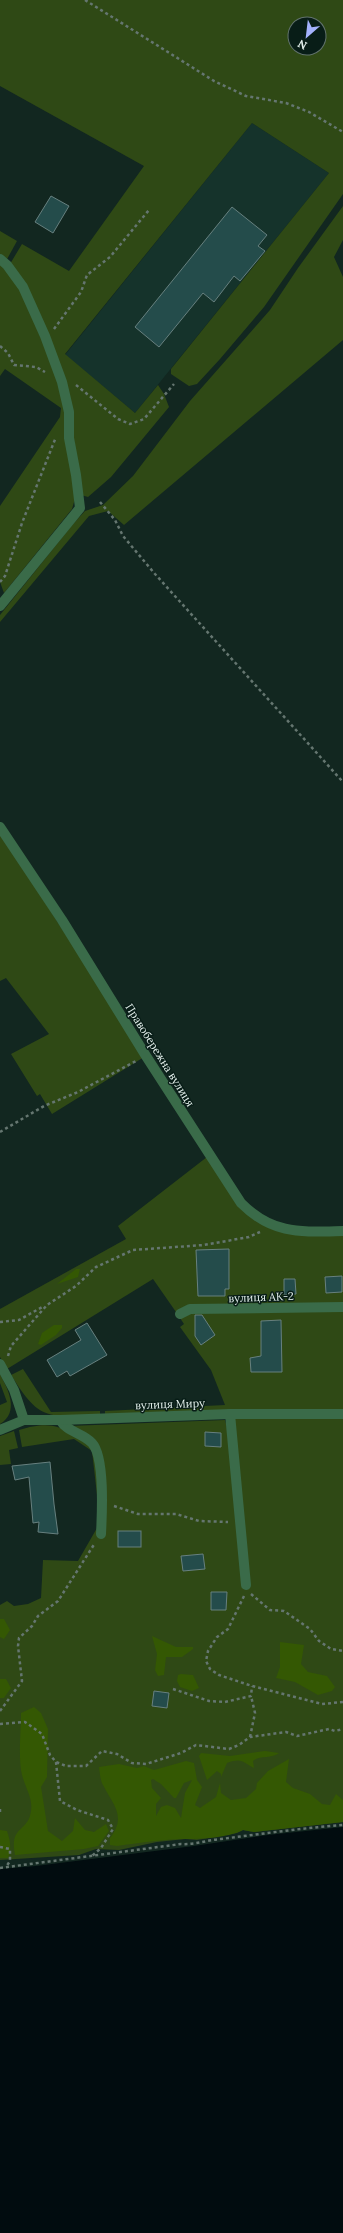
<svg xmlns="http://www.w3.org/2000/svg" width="343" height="2233" font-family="Lora,serif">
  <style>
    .built { fill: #15332b }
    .green { fill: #2f4915; fill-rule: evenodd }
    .forest { fill: #345803; fill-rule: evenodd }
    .water { fill: #010c0f }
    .building { fill: #244c4b; stroke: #67807f }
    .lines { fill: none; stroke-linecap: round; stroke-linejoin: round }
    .path { stroke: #657670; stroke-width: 2.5; stroke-dasharray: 3 3; stroke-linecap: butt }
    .minor { stroke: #3a6b49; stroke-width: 10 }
    .labels { text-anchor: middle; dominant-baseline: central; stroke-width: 3; stroke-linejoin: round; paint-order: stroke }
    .street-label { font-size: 11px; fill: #e6f2ee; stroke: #081d17 }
  </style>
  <rect width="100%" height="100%" fill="#122720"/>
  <path class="built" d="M252,123L329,173L135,413L65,355Z"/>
  <g class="green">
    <path d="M0,0H343V194L264,307L220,359L197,384L189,386L171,374V369L329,173L252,123L65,354L135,413L158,385L164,394L169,407L111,477L88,497L81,495L76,464L72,415L10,264L22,244L69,271L144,166L0,86ZM295,24H319V48H295Z"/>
    <path d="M343,206V240L334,257L343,277V340L124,525L108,511L89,516L0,622V615L73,524L85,511L103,505L133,476L190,401L270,310L298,268Z"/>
    <path d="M0,231L17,241L6,261L0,255Z"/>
    <path d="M0,264L21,288L61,387L76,495L72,509L4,593L0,582V506L60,417L61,408L5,369L0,376Z"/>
    <path d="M0,832L144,1057L52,1114L40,1094L37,1096L11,1054L49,1034L6,978L0,981Z"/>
    <path d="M207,1157L259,1222L343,1232V1304L176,1312L153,1279L7,1369L0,1357V1309L126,1239L118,1226Z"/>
    <path d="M343,1310V1410L105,1415V1411L225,1405L211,1370L180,1327L184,1324L180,1318L192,1311Z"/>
    <path d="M23,1369L51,1412L100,1411V1415C47,1416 41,1423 11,1375Z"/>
    <path d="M0,1374C8,1389 20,1412 0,1424V1405L7,1402L0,1383Z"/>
    <path d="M343,1418V1822L254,1832L243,1830L237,1833L197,1840L185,1839L157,1842L119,1850L96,1849L79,1855L0,1860V1605L7,1601L14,1606L28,1604L41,1598L43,1560L78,1561L97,1528V1495L92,1451L74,1439L22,1447L19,1430C59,1417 69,1432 100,1453L69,1426L225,1420L230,1440L235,1419Z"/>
    <path d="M14,1431L18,1448L9,1450L11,1464L0,1465V1436Z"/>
  </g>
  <g class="forest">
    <path d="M76,1269H80L78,1277L57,1284Z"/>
    <path d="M54,1325H62V1328L56,1335L41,1345L38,1344L42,1333Z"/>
    <path d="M0,1619H4L10,1630L4,1639L0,1637Z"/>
    <path d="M152,1636L176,1647H193V1649L182,1657H166L164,1675L158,1676L155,1670L157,1654Z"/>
    <path d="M280,1642L304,1645L301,1664L308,1672L327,1676L335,1687L332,1691L318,1695L295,1682L276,1678L280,1667Z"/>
    <path d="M181,1674L193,1675L199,1688L192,1691L180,1687L177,1681L178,1675Z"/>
    <path d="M0,1679H6L11,1688L4,1698H0Z"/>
    <path d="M34,1707L41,1713L48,1729L47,1777L41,1787L48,1831L62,1841L73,1831L75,1818L85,1830L94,1832L106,1824L109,1831L98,1846L84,1849L15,1855C9,1825 28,1833 31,1811C33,1798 25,1787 22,1775C18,1759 21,1731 21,1713Z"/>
    <path d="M265,1751L279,1753C272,1759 259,1755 253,1761L254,1768C243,1763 243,1757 227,1763L221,1777V1774L217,1771L207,1780L199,1756L201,1753L230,1756Z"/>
    <path d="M289,1759L286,1782L293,1788L310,1794L322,1804L330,1805L336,1794L343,1800V1822L254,1832L243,1830C227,1838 203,1839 186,1839C163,1839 139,1843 117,1846L110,1845V1838C127,1816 113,1805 103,1785C100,1780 100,1773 99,1767L119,1764L137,1768L144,1766L154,1770L186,1761L194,1763L197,1780L202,1787L195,1805L200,1808L216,1797L220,1783L221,1793L231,1800L246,1798L256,1789L257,1783L268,1771ZM153,1779L161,1784L174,1798H176L184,1783L192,1780L185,1793L181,1818L175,1808L167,1805L161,1807L156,1816V1804L161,1798L152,1788L151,1780Z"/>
    <path d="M0,1830L7,1831C10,1839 12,1850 8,1858H0Z"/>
  </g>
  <path class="water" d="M343,1827V2233H0V1869L36,1866L194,1846L268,1835Z"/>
  <g class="building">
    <path d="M51,196L69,206L53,233L35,222Z"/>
    <path d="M232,207L267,235L258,246L265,251L240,281L234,276L214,302L203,293L159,347L135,327Z"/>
    <path d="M229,1249V1289H225V1296H198L196,1250Z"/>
    <path d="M342,1276V1292L326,1293L325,1277Z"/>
    <path d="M284,1279H295L296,1294L284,1295Z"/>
    <path d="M195,1315H202L215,1335L201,1345L195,1336Z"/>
    <path d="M281,1320L282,1372H251L250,1358L261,1356V1321Z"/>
    <path d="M87,1323L107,1355L70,1376L67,1371L57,1377L47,1360L81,1340L75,1330Z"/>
    <path d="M205,1432L221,1433V1447L205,1446Z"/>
    <path d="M50,1462L54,1504L58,1534L38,1532L39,1522L33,1523L29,1477L15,1480L12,1466Z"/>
    <rect x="118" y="1531" width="23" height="16"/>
    <path d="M203,1554L205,1569L183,1571L181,1556Z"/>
    <path d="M211,1592H227L226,1610H211Z"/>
    <path d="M154,1691L169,1693L167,1708L152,1706Z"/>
  </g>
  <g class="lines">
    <g class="path">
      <path d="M85,0L214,81L246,96L286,103L309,112L343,132"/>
      <path d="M54,329L81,292L87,275L110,257L149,210"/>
      <path d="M0,346L8,353L14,365L36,367L45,372"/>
      <path d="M76,385L118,419L130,424L144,419L174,384"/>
      <path d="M100,502L115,520L123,536L155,574L343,782"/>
      <path d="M0,582L5,576L22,523L56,437"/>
      <path d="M0,1132L44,1106L78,1092L136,1061"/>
      <path d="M0,1322L19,1320L44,1306"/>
      <path d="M8,1356L11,1346L47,1305L76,1286L96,1267L133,1250L204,1245L249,1237L260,1232"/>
      <path d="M114,1506L138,1514H176L199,1521L228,1522"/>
      <path d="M251,1594L270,1610L284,1611L310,1629L319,1641L331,1649L343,1651"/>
      <path d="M244,1596L228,1629L217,1637L208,1651L206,1661L210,1669L219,1675L252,1686L322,1704L343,1702"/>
      <path d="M173,1689L209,1701L225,1702L251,1696L252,1686"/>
      <path d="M0,1711L22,1681L18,1646L19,1638L32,1626L38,1616L58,1601L95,1543"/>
      <path d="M0,1724L25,1722L42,1734L50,1755L56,1762L66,1766H86L102,1751L117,1754L132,1763L146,1764L181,1753L196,1745L229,1749L239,1745L250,1737L286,1732L297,1736L329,1729L335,1731L343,1729"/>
      <path d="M250,1737L255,1713L251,1696"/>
      <path d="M56,1762L60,1801L77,1810L108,1820L113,1829L101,1848L92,1856"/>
      <path d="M0,1809V1815"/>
      <path d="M0,1847L10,1849V1861L6,1867"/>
      <path d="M0,1868L181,1844C195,1845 207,1840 221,1839C261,1834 302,1828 343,1825"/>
    </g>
    <g class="minor">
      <path d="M0,259L7,265L23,287L45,336L62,382L69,412V438L76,475L80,508L0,606"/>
      <path d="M0,827L62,920L146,1056L241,1203C273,1235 301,1232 343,1231"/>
      <path d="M180,1314L190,1309L343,1307"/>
      <path d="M0,1364L14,1390L24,1420"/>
      <path d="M230,1414L246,1585"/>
      <path d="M60,1420C67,1432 83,1433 92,1443C105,1457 102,1514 101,1534"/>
      <path d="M0,1430L24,1420H60L230,1414H343"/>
    </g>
  </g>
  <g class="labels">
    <g class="street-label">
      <text transform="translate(160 1055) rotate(58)">Правобережна вулиця</text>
      <text transform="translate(261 1297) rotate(-2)">вулиця АК-2</text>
      <text transform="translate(170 1404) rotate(-2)">вулиця Миру</text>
    </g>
  </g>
  <g transform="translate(307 36) rotate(208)"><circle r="19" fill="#081d17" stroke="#61726d"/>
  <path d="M0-3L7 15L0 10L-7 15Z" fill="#a4b2fc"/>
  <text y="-6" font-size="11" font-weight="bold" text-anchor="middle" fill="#e6f2ee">N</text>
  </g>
</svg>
